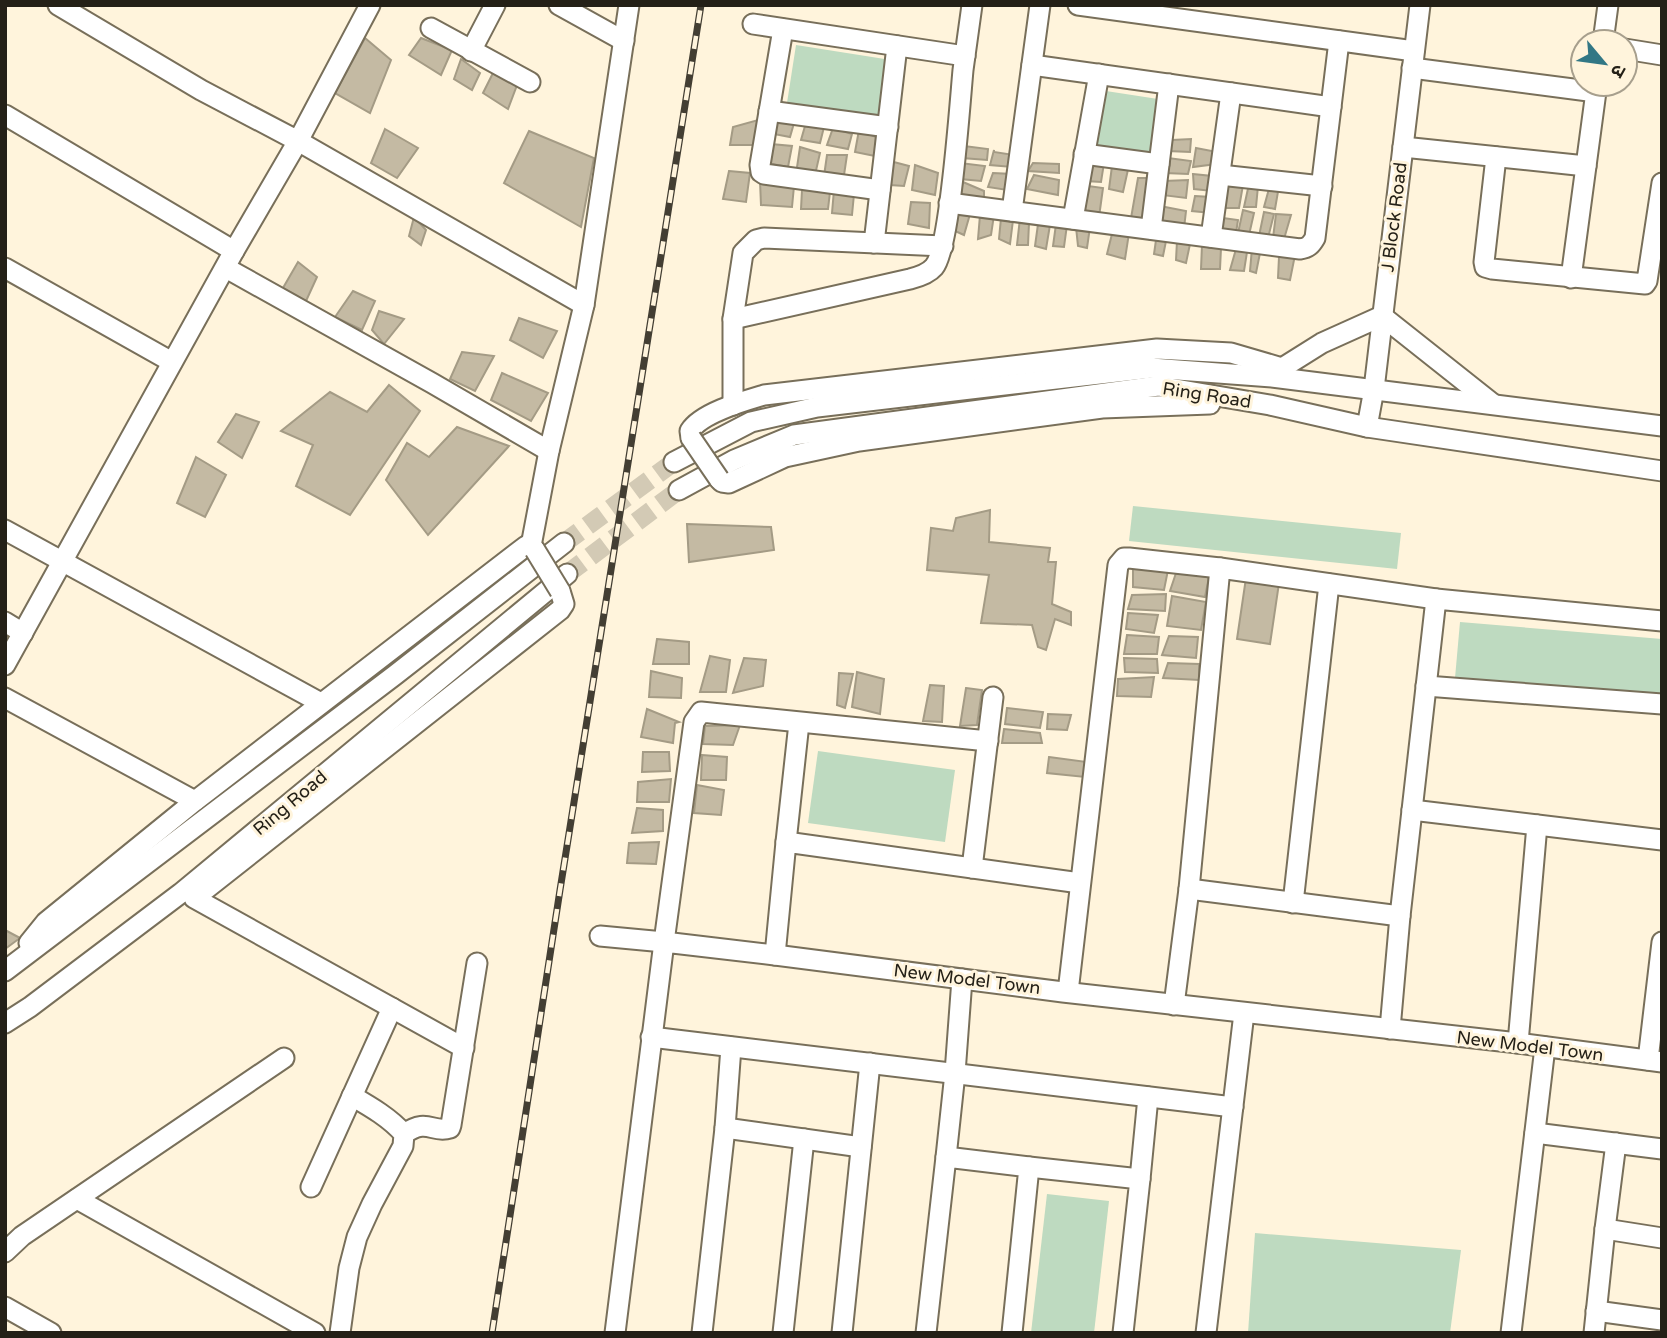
<svg xmlns="http://www.w3.org/2000/svg" width="1667" height="1338" font-family="'Varela Round','Noto Sans Devanagari',sans-serif">
  <style>
    .green { fill: #bedac0 }
    .building { fill: #c4baa3; stroke: #a49b85; stroke-width: 2 }
    .lines { fill: none; stroke-linecap: round; stroke-linejoin: round }
    .minor-tunnel { stroke: #d3cab5; stroke-width: 19; stroke-dasharray: 19 10; stroke-linecap: butt }
    .minor-casing { stroke: #786f5a; stroke-width: 23 }
    .minor { stroke: #fff; stroke-width: 19 }
    .rail-casing { stroke: #433e33; stroke-width: 7 }
    .rail { stroke: #fff4dc; stroke-width: 4.5; stroke-dasharray: 13; stroke-linecap: butt }
    .minor-bridge-casing { stroke: #786f5a; stroke-width: 23; stroke-linecap: butt }
    .minor-bridge { stroke: #fff; stroke-width: 19 }
    .labels { text-anchor: middle; dominant-baseline: central; stroke-width: 6; stroke-linejoin: round; paint-order: stroke }
    .street-label { font-size: 18px; fill: #242017; stroke: #fff4dc }
  </style>
  <rect width="100%" height="100%" fill="#fff4dc"/>
  <g class="green">
    <path d="M796,45L891,60L881,117L787,103Z"/>
    <path d="M1106,91L1158,99L1150,155L1097,147Z"/>
    <path d="M1133,506L1401,533L1397,569L1129,541Z"/>
    <path d="M1460,622L1662,639V696L1455,678Z"/>
    <path d="M818,751L955,770L945,842L808,823Z"/>
    <path d="M1047,1194L1109,1201L1094,1333H1031Z"/>
    <path d="M1255,1233L1461,1250L1450,1333H1248Z"/>
  </g>
  <g class="building">
    <path d="M365,38L391,60L370,113L335,93Z"/>
    <path d="M421,38L452,50L441,75L409,55Z"/>
    <path d="M461,59L480,73L472,90L454,79Z"/>
    <path d="M495,69L517,85L508,109L483,93Z"/>
    <path d="M758,120L755,145H730L733,127Z"/>
    <path d="M777,121L794,123L790,137L774,134Z"/>
    <path d="M805,126L824,127L820,143L801,140Z"/>
    <path d="M833,128L852,134L848,149L827,145Z"/>
    <path d="M385,129L418,148L397,178L371,163Z"/>
    <path d="M859,130L876,137L875,156L855,152Z"/>
    <path d="M529,131L594,158L581,227L504,183Z"/>
    <path d="M1191,139L1190,152L1168,151L1172,140Z"/>
    <path d="M771,144L792,146L788,167L767,163Z"/>
    <path d="M964,146L988,149L987,160L962,158Z"/>
    <path d="M800,147L820,153L815,175L796,174Z"/>
    <path d="M1196,148L1217,152L1216,164L1193,167Z"/>
    <path d="M994,150V152L1014,155L1012,167L990,165Z"/>
    <path d="M827,155H847L844,175L824,176Z"/>
    <path d="M1168,158L1191,161L1188,174L1165,173Z"/>
    <path d="M890,161L909,166L904,186L890,185Z"/>
    <path d="M960,163L985,166L981,181L960,179Z"/>
    <path d="M1033,163L1059,164V173L1028,171Z"/>
    <path d="M1090,163H1104L1101,182L1086,181Z"/>
    <path d="M915,165L938,173L935,195L912,190Z"/>
    <path d="M1129,165L1123,192L1109,189L1112,166Z"/>
    <path d="M729,171L750,173L746,202L723,199Z"/>
    <path d="M993,173L1012,174L1007,190L988,187Z"/>
    <path d="M1193,174L1212,176V191L1194,189Z"/>
    <path d="M1034,175L1059,180L1058,195L1027,189Z"/>
    <path d="M1138,178H1151L1145,222L1131,218Z"/>
    <path d="M1188,180L1186,198L1162,195L1164,181Z"/>
    <path d="M1227,180L1243,185L1239,208H1225Z"/>
    <path d="M760,181L794,186L792,207L761,205Z"/>
    <path d="M963,182L984,191V199L959,196Z"/>
    <path d="M1249,184L1258,186L1256,207H1244Z"/>
    <path d="M1270,185L1279,186L1275,209L1264,207Z"/>
    <path d="M1088,186L1103,188L1099,217L1084,211Z"/>
    <path d="M802,190L830,192L828,209H801Z"/>
    <path d="M834,190L854,194L852,215L832,213Z"/>
    <path d="M1195,196L1211,197V213L1192,211Z"/>
    <path d="M911,202L930,203L929,228L908,224Z"/>
    <path d="M1160,206L1186,211L1184,228L1158,223Z"/>
    <path d="M1243,210L1254,213L1249,235L1238,233Z"/>
    <path d="M954,212L970,214L964,235L953,230Z"/>
    <path d="M1264,212L1274,214L1268,238L1259,236Z"/>
    <path d="M1276,214L1291,215L1284,239L1273,238Z"/>
    <path d="M980,215H994L991,235L978,239Z"/>
    <path d="M414,217L426,230L421,245L409,236Z"/>
    <path d="M1001,218L1013,220L1010,244L999,239Z"/>
    <path d="M1020,218L1029,223L1028,245H1017Z"/>
    <path d="M1223,218L1238,220L1236,233L1220,232Z"/>
    <path d="M1038,224L1050,225L1046,249L1035,246Z"/>
    <path d="M1056,224L1067,225L1064,247L1053,246Z"/>
    <path d="M1076,227H1090L1087,248L1078,246Z"/>
    <path d="M1113,230L1129,233L1125,259L1107,254Z"/>
    <path d="M1157,233L1167,236L1163,256L1154,254Z"/>
    <path d="M1177,241L1190,244L1186,263L1176,260Z"/>
    <path d="M1202,245L1221,248L1220,269H1201Z"/>
    <path d="M1252,248L1260,253L1256,273L1250,271Z"/>
    <path d="M1236,249L1247,252L1244,271L1230,270Z"/>
    <path d="M1282,255H1295L1290,280L1278,278L1279,257Z"/>
    <path d="M298,262L317,277L306,301L283,288Z"/>
    <path d="M353,291L375,301L362,330L335,317Z"/>
    <path d="M379,311L404,319L384,344L372,330Z"/>
    <path d="M519,318L557,331L543,358L510,340Z"/>
    <path d="M462,352L494,356L475,391L450,379Z"/>
    <path d="M502,373L548,393L531,421L491,400Z"/>
    <path d="M389,385L420,411L350,515L296,486L313,445L281,431L330,392L367,412Z"/>
    <path d="M236,414L259,422L242,458L218,442Z"/>
    <path d="M457,427L509,446L428,535L386,480L407,443L429,457Z"/>
    <path d="M196,457L226,475L205,517L177,503Z"/>
    <path d="M990,510L989,542L1050,548L1048,562H1056L1052,604L1071,612V625L1055,619L1046,650L1038,647L1032,625L981,623L989,575L927,570L931,528L953,531L956,518Z"/>
    <path d="M687,524L771,527L774,550L689,562Z"/>
    <path d="M1133,568L1168,570L1164,590L1133,587Z"/>
    <path d="M1176,573L1209,577L1205,597L1170,591Z"/>
    <path d="M1246,578L1279,583L1270,644L1237,639Z"/>
    <path d="M1166,594L1165,611L1128,609L1132,595Z"/>
    <path d="M1172,596L1206,602L1201,630L1167,626Z"/>
    <path d="M1128,613L1158,615L1154,633L1126,629Z"/>
    <path d="M1127,635L1159,637L1157,654H1124Z"/>
    <path d="M1169,636L1198,637L1196,658L1162,655Z"/>
    <path d="M657,639L689,642V664H653Z"/>
    <path d="M710,656L730,660L726,692H700Z"/>
    <path d="M744,658L766,660L763,686L733,693Z"/>
    <path d="M1124,658L1157,659L1158,673L1125,672Z"/>
    <path d="M1168,663L1199,664V680L1163,678Z"/>
    <path d="M651,671L682,678L681,698L649,697Z"/>
    <path d="M857,672L884,679L880,714L852,707Z"/>
    <path d="M839,673L853,674L845,708L837,705Z"/>
    <path d="M1154,677L1151,697L1117,696L1118,679Z"/>
    <path d="M930,685L944,686L942,722L923,721Z"/>
    <path d="M966,688L982,690L977,725L960,726Z"/>
    <path d="M1007,708L1043,712L1040,728L1005,724Z"/>
    <path d="M647,709L679,722L675,723L673,743L641,737Z"/>
    <path d="M1048,714L1071,715L1067,730L1047,729Z"/>
    <path d="M740,725L733,745L703,744L705,726Z"/>
    <path d="M1004,729L1040,733L1042,743H1002Z"/>
    <path d="M643,752H669L670,771L642,772Z"/>
    <path d="M702,755L727,757L726,780H701Z"/>
    <path d="M1049,757L1087,762L1085,777L1047,773Z"/>
    <path d="M671,779L669,802H637L638,782Z"/>
    <path d="M697,785L724,790L721,815L694,813Z"/>
    <path d="M637,808L663,810V831L632,833Z"/>
    <path d="M659,842L656,864L627,863L629,843Z"/>
    <path d="M5,930L20,938L5,949Z"/>
  </g>
  <g class="lines">
    <g class="minor-tunnel">
      <path d="M564,543L674,462"/>
      <path d="M567,574L679,490"/>
    </g>
    <defs>
      <g id="minor">
        <path d="M58,5L201,90L298,141L584,305"/>
        <path d="M559,5L624,41"/>
        <path d="M1078,5L1414,51"/>
        <path d="M753,24L965,56"/>
        <path d="M431,28L530,82"/>
        <path d="M783,29L760,165L761,172L764,174L880,190"/>
        <path d="M1603,42L1608,5"/>
        <path d="M1625,49L1662,55"/>
        <path d="M471,51L495,5"/>
        <path d="M1032,65L1331,107"/>
        <path d="M1412,68L1596,92"/>
        <path d="M769,111L888,127"/>
        <path d="M5,115L234,251"/>
        <path d="M1403,147L1586,166"/>
        <path d="M1084,154L1159,164"/>
        <path d="M1496,157L1484,262L1485,267L1492,269L1645,284L1647,281L1662,183"/>
        <path d="M1220,175L1322,186"/>
        <path d="M949,203L1300,249C1308,248 1311,245 1315,238L1339,41"/>
        <path d="M1012,211L1040,5"/>
        <path d="M1073,219L1099,74"/>
        <path d="M1151,229L1169,84"/>
        <path d="M1211,237L1231,93"/>
        <path d="M874,243L897,46"/>
        <path d="M5,268L172,362"/>
        <path d="M226,268L432,383L549,451"/>
        <path d="M1571,278L1597,84"/>
        <path d="M733,319L910,279C918,277 928,274 934,267C950,249 960,102 963,70C966,48 969,27 972,5"/>
        <path d="M1271,375L1322,343L1382,316L1493,404"/>
        <path d="M733,405V319L743,253L756,240L764,238L943,246"/>
        <path d="M1367,427L1374,389L1420,5"/>
        <path d="M691,438L690,431C701,413 744,401 764,395L1157,349L1231,353L1282,368"/>
        <path d="M674,462L751,422L817,407L1151,368L1272,377L1662,426"/>
        <path d="M719,479L722,482L729,483L785,457L859,441L1102,408L1210,404"/>
        <path d="M679,490L734,460L794,435L1158,386L1270,405L1367,427L1662,471"/>
        <path d="M5,530L321,703"/>
        <path d="M531,546L549,451L584,305L629,5"/>
        <path d="M5,622L23,633"/>
        <path d="M5,665L234,251L298,141L370,5"/>
        <path d="M1426,686L1662,704"/>
        <path d="M5,698L195,801"/>
        <path d="M1412,810L1662,840"/>
        <path d="M786,842L799,723"/>
        <path d="M972,868L993,697"/>
        <path d="M206,889L560,610L564,604L560,591"/>
        <path d="M1189,889L1220,568L1436,599"/>
        <path d="M194,898L464,1048"/>
        <path d="M1293,903L1329,584"/>
        <path d="M600,936L664,942L694,722L701,712L988,741"/>
        <path d="M29,943L46,922L195,801L526,546H531L535,550"/>
        <path d="M775,955L786,842L1080,883"/>
        <path d="M5,971L395,675L564,543"/>
        <path d="M1068,992L1118,565L1124,558H1129L1220,568"/>
        <path d="M1174,1005L1189,889L1400,916"/>
        <path d="M5,1023L30,1007L181,893L567,574"/>
        <path d="M1390,1029L1400,916L1436,599L1662,621"/>
        <path d="M651,1037L1233,1107"/>
        <path d="M1518,1043L1537,825"/>
        <path d="M1648,1060L1662,942"/>
        <path d="M725,1128L861,1147"/>
        <path d="M1535,1133L1662,1149"/>
        <path d="M404,1134C428,1117 432,1134 450,1128L451,1125L477,963"/>
        <path d="M946,1157L955,1073L962,979"/>
        <path d="M1029,1167L1140,1179L1123,1333"/>
        <path d="M1140,1179L1148,1097"/>
        <path d="M311,1187L392,1008"/>
        <path d="M77,1199L315,1333"/>
        <path d="M1605,1229L1662,1238"/>
        <path d="M5,1252L22,1236L284,1058"/>
        <path d="M5,1307L51,1333"/>
        <path d="M1596,1311L1662,1320"/>
        <path d="M340,1333L349,1268L357,1237L372,1204L403,1146L404,1134C390,1118 371,1107 352,1096"/>
        <path d="M615,1333L664,942L775,955L1063,992L1518,1043L1662,1062"/>
        <path d="M702,1333L725,1128L731,1047"/>
        <path d="M783,1333L804,1139"/>
        <path d="M842,1333L870,1063"/>
        <path d="M926,1333L946,1157L1029,1167L1012,1333"/>
        <path d="M1206,1333L1244,1013"/>
        <path d="M1511,1333L1545,1047"/>
        <path d="M1594,1333L1605,1229L1616,1143"/>
      </g>
    </defs>
    <use href="#minor" class="minor-casing"/>
    <use href="#minor" class="minor"/>
    <defs>
      <path id="rail" d="M492,1333L560,890L701,5"/>
    </defs>
    <use href="#rail" class="rail-casing"/>
    <use href="#rail" class="rail"/>
    <defs>
      <g id="minor-bridge">
        <path d="M691,438L719,479"/>
        <path d="M535,550L560,591"/>
      </g>
    </defs>
    <use href="#minor-bridge" class="minor-bridge-casing"/>
    <use href="#minor-bridge" class="minor-bridge"/>
  </g>
  <g class="labels">
    <g class="street-label">
      <text transform="translate(1394 217) rotate(-83)">J Block Road</text>
      <text transform="translate(1207 395) rotate(9)">Ring Road</text>
      <text transform="translate(290 803) rotate(-40)">Ring Road</text>
      <text transform="translate(967 979) rotate(7)">New Model Town</text>
      <text transform="translate(1530 1046) rotate(7)">New Model Town</text>
    </g>
  </g>
  <rect width="1667" height="1338" fill="none" stroke="#242017" stroke-width="14"/>
  <g transform="translate(1604 63) rotate(119)"><circle r="33" fill="#fff4dc" stroke="#a79f8d" stroke-width="2"/>
  <path d="M0-5L12 26L0 18L-12 26Z" fill="#327785"/>
  <text y="-10" font-size="19" font-weight="bold" text-anchor="middle" fill="#242017">उ</text>
  </g>
</svg>
